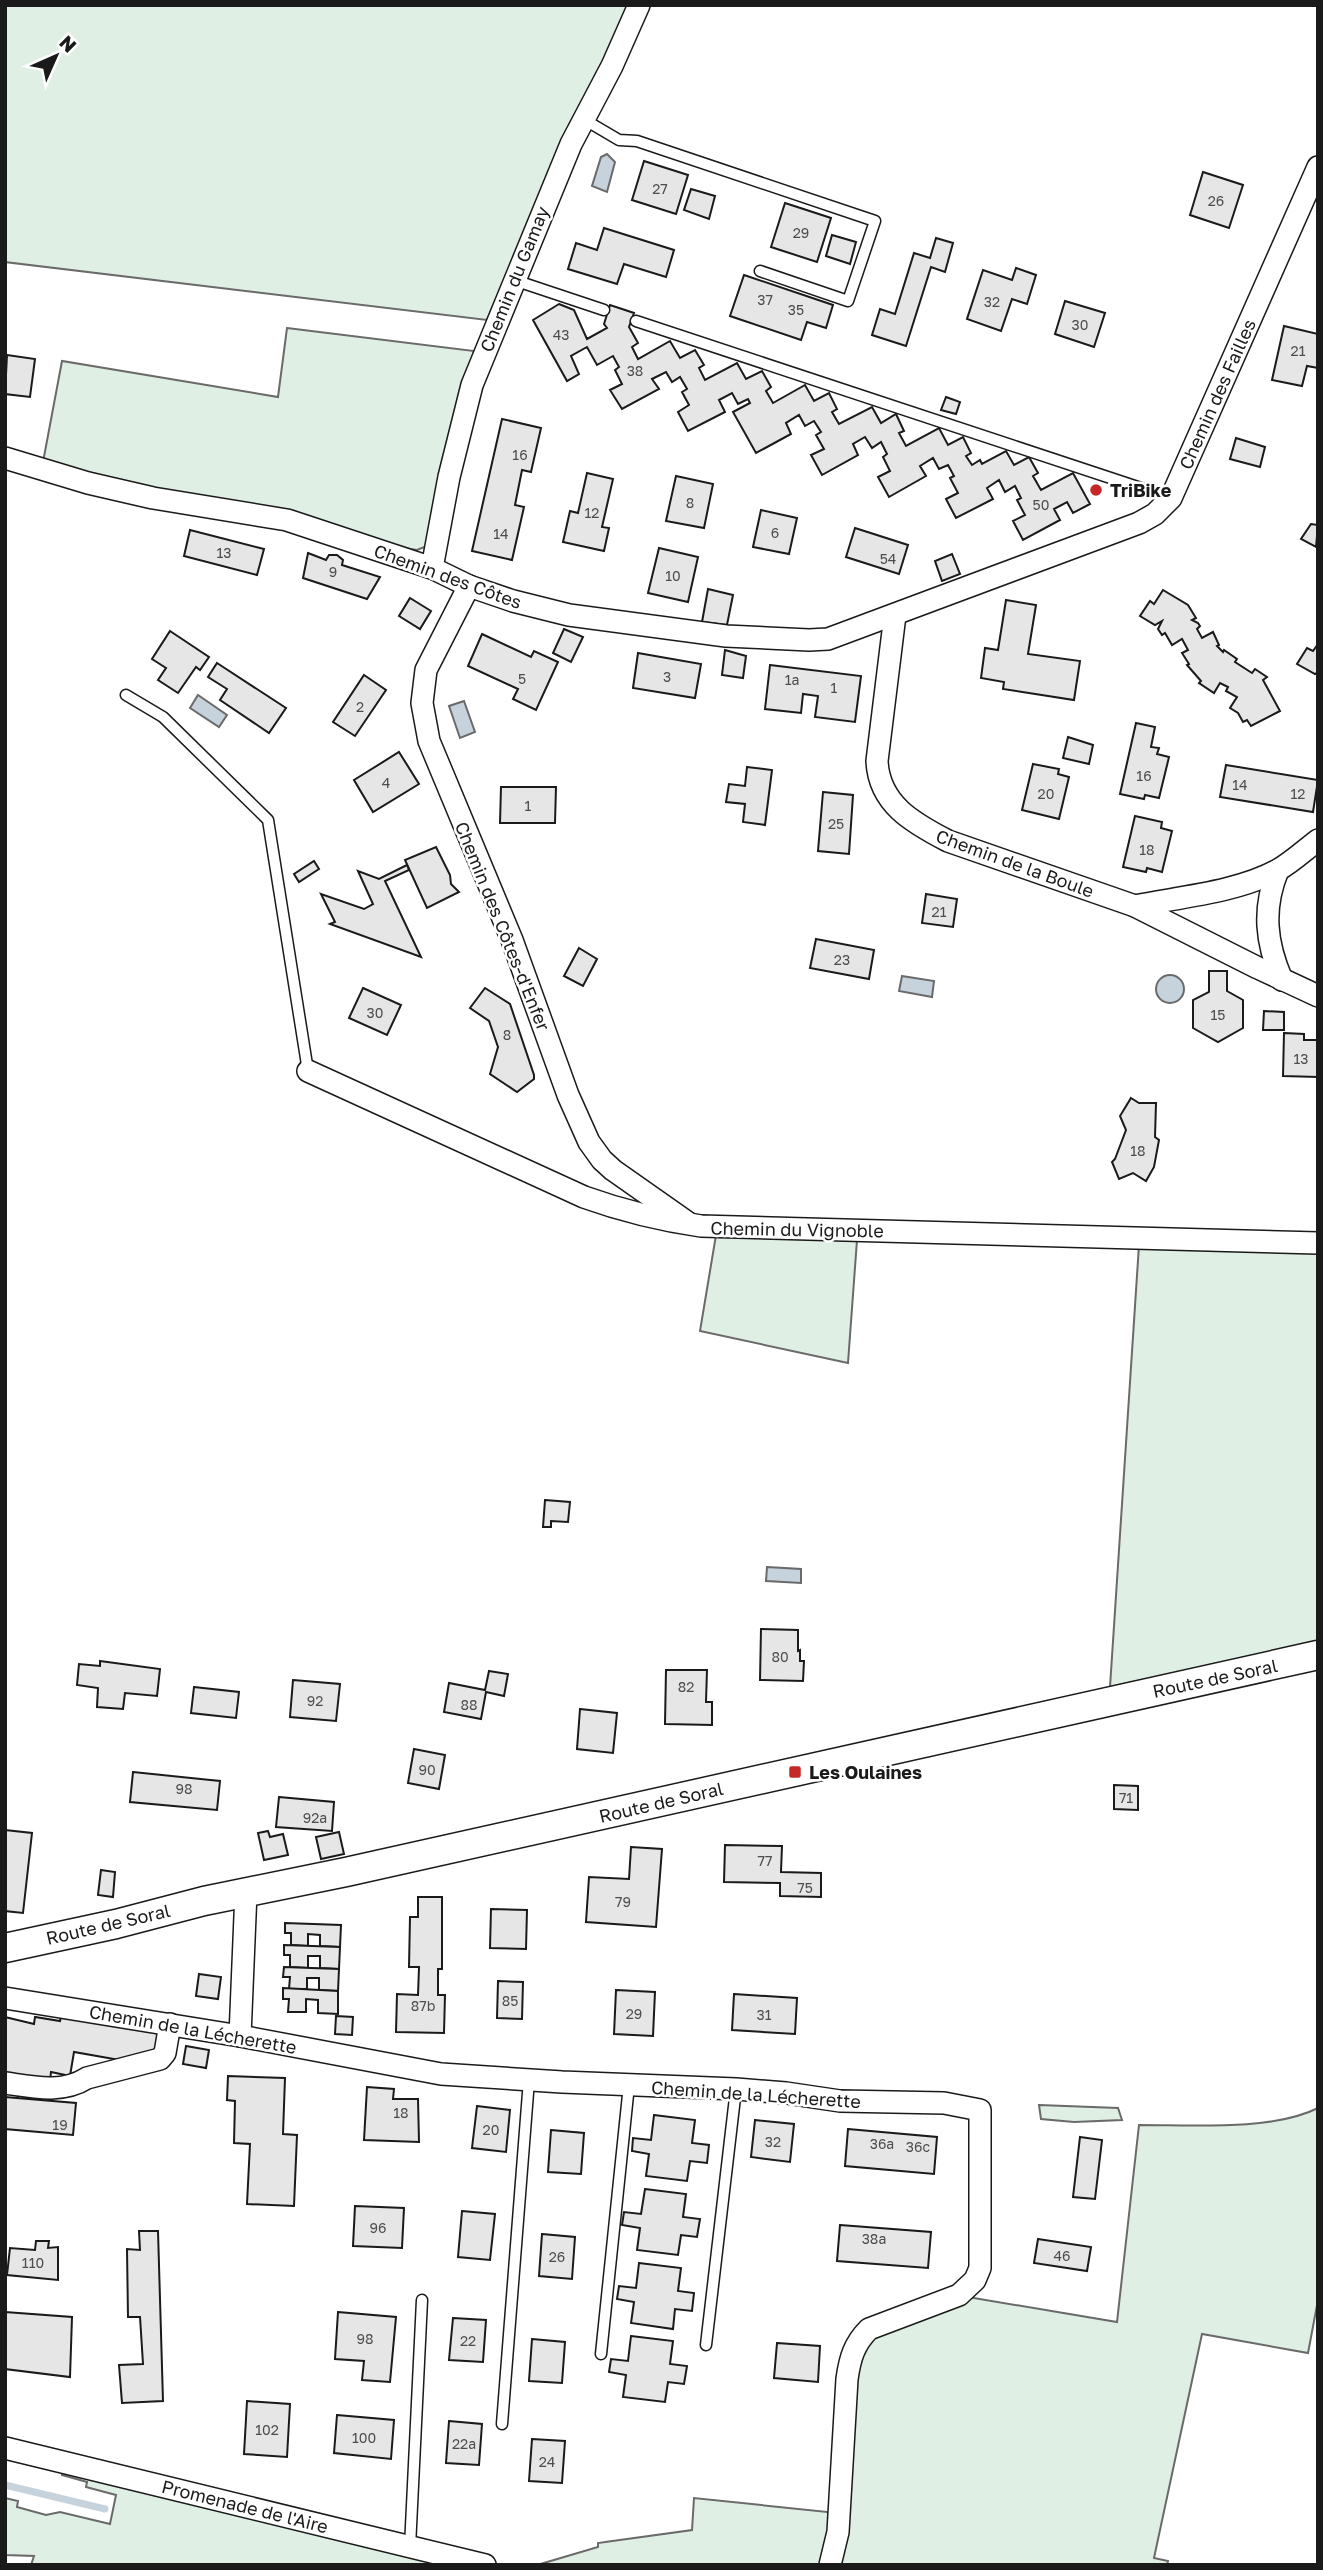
<svg xmlns="http://www.w3.org/2000/svg" width="1323" height="2570" font-family="'Golos Text',sans-serif">
  <style>
    .green { fill: #e0efe3; stroke: #6a6a6a; stroke-width: 2 }
    .water { fill: #c6d2dc; stroke: #6a6a6a; stroke-width: 2 }
    .lines { fill: none; stroke-linecap: round; stroke-linejoin: round }
    .stream { stroke: #c6d2dc; stroke-width: 7 }
    .building { fill: #e6e6e6; stroke: #1a1a1a; stroke-width: 2 }
    .lane-casing { stroke: #1a1a1a; stroke-width: 13 }
    .street-casing { stroke: #1a1a1a; stroke-width: 24 }
    .secondary-casing { stroke: #1a1a1a; stroke-width: 31 }
    .lane { stroke: #fff; stroke-width: 10 }
    .street { stroke: #fff; stroke-width: 21 }
    .secondary { stroke: #fff; stroke-width: 28 }
    .poi-dot { fill: #c62828; stroke: #fff; stroke-width: 2.5 }
    .labels { text-anchor: middle; dominant-baseline: central; stroke-width: 5; stroke-linejoin: round; paint-order: stroke }
    .number-label { font-size: 14px; fill: #4d4d4d }
    .street-label { font-size: 18px; fill: #1a1a1a; stroke: #fff }
    .poi-label { font-size: 18px; font-weight: bold; fill: #1a1a1a; stroke: #fff; text-anchor: start }
  </style>
  <rect width="100%" height="100%" fill="#fff"/>
  <g class="green">
    <path d="M5,5H639L570,123L487,320L5,262Z"/>
    <path d="M287,328L474,351L441,473L427,546L417,550L410,549L289,515L154,493L43,462L62,361L278,397Z"/>
    <path d="M716,1235L857,1240L848,1363L700,1331Z"/>
    <path d="M1139,1245L1318,1248V1641L1110,1687Z"/>
    <path d="M1039,2105L1118,2108L1122,2120L1074,2122L1041,2119Z"/>
    <path d="M1318,2108V2300L1308,2353L1202,2334L1154,2558L1168,2561L1167,2565H537L598,2547V2543L692,2530L694,2498L846,2514L858,2364L863,2347L881,2331L968,2297L1117,2322L1139,2125C1190,2125 1273,2131 1318,2108Z"/>
    <path d="M63,2468L466,2565H31L34,2556L5,2555V2498L18,2501L17,2507L46,2515L60,2512L110,2524L116,2495L86,2487L87,2482L62,2475Z"/>
  </g>
  <g class="water">
    <path d="M607,154L615,162L607,192L592,186L601,157Z"/>
    <path d="M198,695L227,715L219,727L190,708Z"/>
    <path d="M464,701L475,732L460,738L449,706Z"/>
    <circle cx="1170" cy="989" r="14"/>
    <path d="M902,976L934,981L932,997L899,991Z"/>
    <path d="M767,1567L801,1569V1583L766,1581Z"/>
  </g>
  <g class="lines">
    <path class="stream" d="M5,2485L105,2509"/>
  </g>
  <g class="building">
    <path d="M644,161L688,175L676,214L632,200Z"/>
    <path d="M1203,172L1243,185L1229,228L1190,215Z"/>
    <path d="M691,189L715,196L709,219L684,210Z"/>
    <path d="M785,203L831,218L817,262L771,247Z"/>
    <path d="M604,228L674,250L666,277L624,264L617,284L568,269L576,243L597,250Z"/>
    <path d="M832,235L856,242L850,264L826,256Z"/>
    <path d="M936,238L953,243L945,272L931,267L906,346L872,335L880,309L895,314L914,253L930,258Z"/>
    <path d="M1016,268L1036,275L1027,304L1012,299L1001,331L967,319L983,270L1012,280Z"/>
    <path d="M744,275L833,305L826,328L807,322L801,340L730,316Z"/>
    <path d="M1065,301L1105,313L1094,347L1055,334Z"/>
    <path d="M559,304L574,310L587,339L607,328L604,324L610,305L634,313L629,327L638,343L632,347L638,359L670,341L680,358L695,350L704,365L699,368L705,380L737,363L746,379L762,371L771,387L766,391L773,403L805,385L814,401L829,393L837,409L832,412L839,424L872,407L881,423L896,414L904,431L899,433L906,446L939,428L948,445L963,437L971,453L966,456L972,465L980,460L982,464L1006,451L1014,465L1029,457L1038,473L1033,476L1041,490L1073,473L1090,504L1073,513L1067,502L1054,509L1060,520L1023,540L1013,521L1025,515L1017,500L1021,498L1015,486L1005,492L999,480L987,488L993,499L956,518L946,499L958,493L950,478L954,476L948,465L939,469L933,458L920,466L926,476L889,497L878,477L890,471L883,457L887,454L881,442L872,448L865,437L853,444L858,455L822,475L811,455L824,449L816,435L821,432L814,421L805,426L799,415L786,423L791,434L756,453L733,412L750,403L748,399L738,404L732,393L719,400L725,412L688,431L678,412L689,405L682,392L687,389L680,377L672,382L666,372L652,379L659,389L622,409L610,390L622,384L615,370L619,367L613,356L597,365L587,347L571,356L579,374L567,381L533,320Z"/>
    <path d="M1284,326L1318,334V368L1307,366L1302,386L1272,380Z"/>
    <path d="M7,355L35,359L30,397L5,394Z"/>
    <path d="M946,397L960,402L956,414L941,410Z"/>
    <path d="M502,419L541,428L531,472L522,470L515,505L524,507L512,560L472,551Z"/>
    <path d="M1236,438L1265,447L1260,467L1230,459Z"/>
    <path d="M587,473L613,479L602,527L609,528L604,551L563,542L570,511L578,513Z"/>
    <path d="M676,476L713,484L704,528L666,521Z"/>
    <path d="M761,510L797,518L789,554L753,547Z"/>
    <path d="M1311,524L1318,525L1316,547L1301,539Z"/>
    <path d="M855,528L908,545L899,574L846,557Z"/>
    <path d="M190,530L264,549L257,575L184,556Z"/>
    <path d="M659,548L698,557L688,602L648,593Z"/>
    <path d="M308,553L326,560L329,555H337L343,560L342,565L380,577L367,599L303,578Z"/>
    <path d="M952,554L960,574L942,581L935,561Z"/>
    <path d="M708,589L733,595L727,625L702,622Z"/>
    <path d="M1163,590L1188,605L1196,618L1192,620L1198,623L1200,626L1197,629L1202,638L1213,632L1219,645L1217,646L1223,652L1224,650L1237,659L1235,662L1252,673L1255,669L1267,677L1263,680L1280,711L1251,726L1247,720L1243,722L1238,713L1230,708L1237,697L1226,691L1228,687L1220,683L1214,693L1199,683L1201,681L1187,665L1189,664L1182,653L1188,650L1182,639L1172,645L1165,633L1162,635L1158,629L1162,621L1155,625L1140,616L1150,601L1154,604Z"/>
    <path d="M410,598L431,611L420,629L399,616Z"/>
    <path d="M1006,600L1036,605L1028,654L1080,661L1074,700L1003,689L1004,682L981,678L985,648L998,650Z"/>
    <path d="M564,629L583,637L571,662L553,653Z"/>
    <path d="M170,631L209,657L200,670L196,667L178,693L158,680L166,668L152,659Z"/>
    <path d="M482,634L531,657L534,651L558,662L536,710L513,699L518,689L468,666Z"/>
    <path d="M1318,644V672L1315,674L1297,664L1307,648L1313,651Z"/>
    <path d="M725,650L746,656L743,678L722,675Z"/>
    <path d="M638,653L701,664L695,698L633,688Z"/>
    <path d="M217,663L286,708L269,733L220,700L227,689L208,677Z"/>
    <path d="M770,665L861,676L855,722L815,717L818,696L803,694L801,713L765,709Z"/>
    <path d="M364,675L386,690L355,736L333,722Z"/>
    <path d="M1136,723L1155,727L1151,747L1159,748L1157,754L1169,757L1159,798L1145,795L1144,799L1120,794Z"/>
    <path d="M1068,737L1093,745L1089,764L1063,758Z"/>
    <path d="M399,752L419,784L373,812L354,780Z"/>
    <path d="M1033,764L1059,769L1058,774L1069,777L1059,819L1022,810Z"/>
    <path d="M1226,765L1318,780L1313,812L1220,797Z"/>
    <path d="M747,767L772,770L765,825L743,822L745,804L726,802L729,784L745,786Z"/>
    <path d="M501,787H556L555,823H500Z"/>
    <path d="M823,792L853,795L849,854L818,851Z"/>
    <path d="M1135,816L1162,822L1161,828L1172,831L1162,872L1147,868L1146,872L1123,867Z"/>
    <path d="M436,847L450,875L451,884L459,892L427,908L405,860Z"/>
    <path d="M314,861L319,869L299,882L294,874Z"/>
    <path d="M407,865L409,870L385,881L421,957L330,924L335,922L321,894L364,909L373,904L358,871L379,879Z"/>
    <path d="M926,894L957,899L953,927L922,923Z"/>
    <path d="M816,939L874,950L869,979L810,968Z"/>
    <path d="M579,948L597,959L583,986L564,976Z"/>
    <path d="M1209,971H1227V991L1243,1000V1028L1218,1042L1193,1028V1000L1209,992Z"/>
    <path d="M363,988L401,1005L387,1035L349,1018Z"/>
    <path d="M485,988L510,1004L534,1075V1079L517,1092L490,1074L498,1047L489,1021L470,1008Z"/>
    <path d="M1264,1011L1284,1012V1030H1263Z"/>
    <path d="M1284,1033L1304,1034V1040H1318V1077L1283,1076Z"/>
    <path d="M1131,1098L1139,1103H1156L1155,1137L1159,1140L1154,1167L1146,1181L1133,1173L1119,1179L1112,1162L1115,1159L1126,1130L1120,1116Z"/>
    <path d="M545,1500L570,1502L568,1522L551,1521V1527H543Z"/>
    <path d="M761,1629L798,1630V1651L800,1650V1661H804L803,1681L760,1680Z"/>
    <path d="M100,1661L160,1669L157,1696L125,1693L123,1709L97,1707L98,1688L77,1685L79,1664L100,1666Z"/>
    <path d="M666,1670H707L706,1702H712V1725L665,1724Z"/>
    <path d="M489,1671L508,1674L504,1696L486,1692L481,1719L444,1712L449,1683L485,1690Z"/>
    <path d="M293,1680L340,1684L336,1721L290,1717Z"/>
    <path d="M194,1687L239,1692L236,1718L191,1713Z"/>
    <path d="M580,1709L617,1713L613,1753L577,1749Z"/>
    <path d="M414,1749L445,1755L439,1789L408,1783Z"/>
    <path d="M133,1772L220,1781L217,1810L130,1802Z"/>
    <path d="M1114,1785L1138,1786V1810L1114,1809Z"/>
    <path d="M279,1797L334,1802L332,1831L276,1827Z"/>
    <path d="M5,1830L32,1833L23,1913L5,1911Z"/>
    <path d="M268,1831L270,1837L283,1834L288,1855L264,1860L258,1833Z"/>
    <path d="M339,1832L344,1854L321,1859L316,1837Z"/>
    <path d="M725,1845L782,1846L781,1872L821,1873V1897L780,1896V1883L724,1882Z"/>
    <path d="M631,1847L662,1849L656,1927L586,1922L589,1877L629,1879Z"/>
    <path d="M101,1870L115,1872L113,1897L98,1895Z"/>
    <path d="M418,1897H442V1969H438V1995H445L444,2033L396,2032L397,1994L418,1995L419,1967H409L410,1917H418Z"/>
    <path d="M491,1909L527,1910L526,1949L490,1948Z"/>
    <path d="M285,1923L341,1925L340,1947L320,1946V1935L308,1934V1946L291,1945V1933H285Z"/>
    <path d="M284,1945L340,1947L339,1969L320,1968V1956H308V1968L290,1967V1955H284Z"/>
    <path d="M284,1967L339,1969L338,1991L319,1990V1978H307V1989H289L290,1977H283Z"/>
    <path d="M199,1974L221,1977L218,1999L196,1996Z"/>
    <path d="M498,1981L523,1982L522,2019L497,2018Z"/>
    <path d="M283,1988L338,1991V2014L318,2013V2000L306,1999V2012H288L289,1999H283Z"/>
    <path d="M616,1990L655,1992L653,2036L614,2034Z"/>
    <path d="M734,1994L797,1998L795,2034L732,2030Z"/>
    <path d="M62,2013L158,2030L155,2054L125,2061L74,2052L70,2076L51,2072L50,2081L5,2073V2017L34,2024L35,2017L60,2021Z"/>
    <path d="M336,2016L353,2017L352,2035L335,2034Z"/>
    <path d="M186,2046L209,2050L206,2068L183,2064Z"/>
    <path d="M228,2076L285,2078L283,2134L297,2135L294,2206L247,2204L250,2144L234,2143L235,2101L227,2100Z"/>
    <path d="M367,2087L394,2089L393,2099H418L419,2142L364,2140Z"/>
    <path d="M5,2097L76,2103L73,2135L5,2129Z"/>
    <path d="M477,2106L510,2110L506,2152L472,2148Z"/>
    <path d="M654,2115L695,2120L692,2143L709,2145L707,2163L690,2161L687,2181L646,2176L649,2154L632,2151L633,2138L651,2140Z"/>
    <path d="M755,2120L794,2124L790,2162L751,2157Z"/>
    <path d="M848,2129L937,2137L934,2174L845,2166Z"/>
    <path d="M551,2130L584,2133L581,2174L548,2172Z"/>
    <path d="M1080,2137L1102,2140L1095,2199L1073,2197Z"/>
    <path d="M645,2189L686,2194L683,2217L700,2219L697,2237L681,2235L678,2255L637,2250L640,2228L622,2225L624,2212L641,2214Z"/>
    <path d="M355,2206L404,2208L402,2248L353,2246Z"/>
    <path d="M462,2211L495,2214L490,2260L458,2257Z"/>
    <path d="M840,2225L931,2232L928,2268L837,2261Z"/>
    <path d="M139,2231H158L163,2401L122,2403L119,2365L143,2364L140,2317H128L127,2249L140,2250Z"/>
    <path d="M542,2234L575,2237L572,2279L539,2276Z"/>
    <path d="M1038,2239L1091,2247L1087,2271L1034,2263Z"/>
    <path d="M36,2241H49L48,2248L58,2247V2280L7,2275L10,2248L35,2250Z"/>
    <path d="M639,2263L681,2268L678,2291L694,2293L692,2311L675,2309L673,2329L631,2323L634,2302L617,2299L619,2286L636,2288Z"/>
    <path d="M5,2312L72,2317L70,2377L5,2369Z"/>
    <path d="M338,2312L396,2317L390,2382L362,2380L364,2361L335,2359Z"/>
    <path d="M453,2318L486,2320L483,2362L449,2360Z"/>
    <path d="M631,2336L673,2341L670,2364L687,2366L684,2384L668,2382L665,2402L623,2397L626,2375L609,2372L611,2359L628,2361Z"/>
    <path d="M532,2339L565,2342L562,2383L529,2381Z"/>
    <path d="M777,2343L820,2346L818,2382L774,2378Z"/>
    <path d="M247,2401L290,2404L287,2457L244,2454Z"/>
    <path d="M337,2415L394,2420L391,2459L334,2453Z"/>
    <path d="M449,2421L482,2424L479,2465L446,2463Z"/>
    <path d="M532,2439L565,2441L562,2483L529,2481Z"/>
  </g>
  <g class="lines">
    <defs>
      <g id="lane">
        <path d="M585,120L619,140L637,141L875,221L848,301L760,271"/>
        <path d="M514,280L604,310"/>
        <path d="M636,321L1171,498"/>
        <path d="M126,695L163,717L268,820L308,1071"/>
        <path d="M706,2345L736,2089"/>
        <path d="M601,2354L629,2085"/>
        <path d="M502,2424L529,2080"/>
        <path d="M410,2547L422,2300"/>
      </g>
      <g id="street">
        <path d="M5,458L88,483L153,498L287,520L432,568L469,586L513,601L569,615L726,636L809,640L828,639L1139,523L1155,514L1171,498L1318,167"/>
        <path d="M432,568L449,477L472,385L571,144L612,66L639,5"/>
        <path d="M469,586L426,670L422,703L429,741L512,940L568,1095L589,1142L602,1160L613,1170L687,1222"/>
        <path d="M895,615L877,761C879,804 913,823 948,841L1135,906L1258,968L1318,996"/>
        <path d="M1278,870C1262,909 1266,943 1282,980"/>
        <path d="M1135,906C1180,897 1238,892 1278,870C1292,862 1305,850 1318,840"/>
        <path d="M308,1071L584,1197C623,1211 660,1220 701,1226L1318,1243"/>
        <path d="M5,1998L240,2036L441,2074L562,2082L736,2089L786,2093L840,2101L944,2103L980,2110V2268L975,2280L959,2295L869,2329C854,2344 850,2358 847,2379L838,2532L830,2565"/>
        <path d="M240,2036L246,1892"/>
        <path d="M5,2083C33,2087 62,2094 87,2078L160,2059L165,2053L170,2024"/>
        <path d="M5,2448L485,2565"/>
      </g>
      <path id="secondary" d="M5,1948L116,1924L204,1901L346,1872L1318,1655"/>
    </defs>
    <use href="#lane" class="lane-casing"/>
    <use href="#street" class="street-casing"/>
    <use href="#secondary" class="secondary-casing"/>
    <use href="#lane" class="lane"/>
    <use href="#street" class="street"/>
    <use href="#secondary" class="secondary"/>
  </g>
  <g class="poi-dot">
    <circle cx="1096" cy="490" r="7"/>
    <rect x="788" y="1765" width="14" height="14" rx="3.5"/>
  </g>
  <g class="labels">
    <g class="number-label">
      <text x="660" y="188">27</text>
      <text x="1216" y="200">26</text>
      <text x="801" y="232">29</text>
      <text x="765" y="299">37</text>
      <text x="992" y="301">32</text>
      <text x="796" y="309">35</text>
      <text x="1080" y="324">30</text>
      <text x="561" y="334">43</text>
      <text x="1298" y="350">21</text>
      <text x="635" y="370">38</text>
      <text x="520" y="454">16</text>
      <text x="690" y="502">8</text>
      <text x="1041" y="504">50</text>
      <text x="592" y="512">12</text>
      <text x="775" y="532">6</text>
      <text x="501" y="533">14</text>
      <text x="224" y="552">13</text>
      <text x="888" y="558">54</text>
      <text x="333" y="571">9</text>
      <text x="673" y="575">10</text>
      <text x="667" y="676">3</text>
      <text x="522" y="678">5</text>
      <text x="792" y="679">1a</text>
      <text x="834" y="687">1</text>
      <text x="360" y="706">2</text>
      <text x="1144" y="775">16</text>
      <text x="386" y="782">4</text>
      <text x="1240" y="784">14</text>
      <text x="1046" y="793">20</text>
      <text x="1298" y="793">12</text>
      <text x="528" y="805">1</text>
      <text x="836" y="823">25</text>
      <text x="1147" y="849">18</text>
      <text x="939" y="911">21</text>
      <text x="842" y="959">23</text>
      <text x="375" y="1012">30</text>
      <text x="1218" y="1014">15</text>
      <text x="507" y="1034">8</text>
      <text x="1301" y="1058">13</text>
      <text x="1138" y="1150">18</text>
      <text x="780" y="1656">80</text>
      <text x="686" y="1686">82</text>
      <text x="315" y="1700">92</text>
      <text x="469" y="1704">88</text>
      <text x="427" y="1769">90</text>
      <text x="184" y="1788">98</text>
      <text x="1126" y="1797">71</text>
      <text x="315" y="1817">92a</text>
      <text x="765" y="1860">77</text>
      <text x="805" y="1887">75</text>
      <text x="623" y="1901">79</text>
      <text x="510" y="2000">85</text>
      <text x="423" y="2005">87b</text>
      <text x="634" y="2013">29</text>
      <text x="764" y="2014">31</text>
      <text x="401" y="2112">18</text>
      <text x="60" y="2124">19</text>
      <text x="491" y="2129">20</text>
      <text x="773" y="2141">32</text>
      <text x="882" y="2143">36a</text>
      <text x="918" y="2146">36c</text>
      <text x="378" y="2227">96</text>
      <text x="874" y="2238">38a</text>
      <text x="1062" y="2255">46</text>
      <text x="557" y="2256">26</text>
      <text x="33" y="2262">110</text>
      <text x="365" y="2338">98</text>
      <text x="468" y="2340">22</text>
      <text x="267" y="2429">102</text>
      <text x="364" y="2437">100</text>
      <text x="464" y="2443">22a</text>
      <text x="547" y="2461">24</text>
    </g>
    <g class="street-label">
      <text transform="translate(514 279) rotate(-68)">Chemin du Gamay</text>
      <text transform="translate(1217 394) rotate(-66)">Chemin des Failles</text>
      <text transform="translate(448 576) rotate(20)">Chemin des Côtes</text>
      <text transform="translate(1015 863) rotate(20)">Chemin de la Boule</text>
      <text transform="translate(503 926) rotate(68)">Chemin des Côtes-d'Enfer</text>
      <text transform="translate(797 1229) rotate(1)">Chemin du Vignoble</text>
      <text transform="translate(1215 1678) rotate(-12)">Route de Soral</text>
      <text transform="translate(661 1802) rotate(-13)">Route de Soral</text>
      <text transform="translate(108 1924) rotate(-13)">Route de Soral</text>
      <text transform="translate(193 2029) rotate(10)">Chemin de la Lécherette</text>
      <text transform="translate(756 2094) rotate(4)">Chemin de la Lécherette</text>
      <text transform="translate(245 2506) rotate(14)">Promenade de l'Aire</text>
    </g>
    <g class="poi-label">
      <text x="1110" y="490">TriBike</text>
      <text x="809" y="1772">Les Oulaines</text>
    </g>
  </g>
  <rect width="1323" height="2570" fill="none" stroke="#1a1a1a" stroke-width="14"/>
  <g transform="translate(56 56) rotate(45)" stroke="#ffffff" stroke-width="5" paint-order="stroke">
  <path d="M0-5L12 26L0 18L-12 26Z" fill="#1a1a1a"/>
  <text y="-10" font-size="19" font-weight="bold" text-anchor="middle" fill="#1a1a1a">N</text>
  </g>
</svg>
